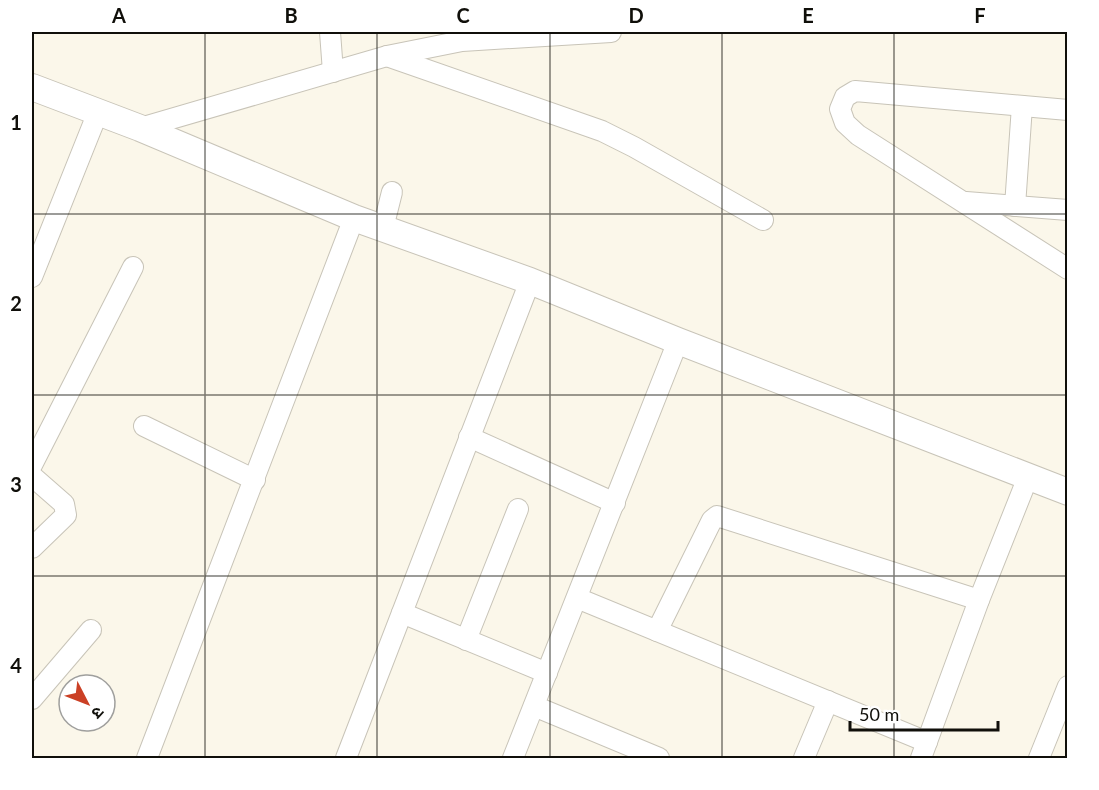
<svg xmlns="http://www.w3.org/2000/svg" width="1099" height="790" font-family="Lato,'Noto Sans Devanagari',sans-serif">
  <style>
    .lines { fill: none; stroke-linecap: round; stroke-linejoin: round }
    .minor-casing { stroke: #c8c4b8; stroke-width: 22 }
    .major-casing { stroke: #c8c4b8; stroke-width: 28 }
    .minor { stroke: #fff; stroke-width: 20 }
    .major { stroke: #fff; stroke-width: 26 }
    .grid { fill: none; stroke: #100f0a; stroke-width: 1.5; stroke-opacity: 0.55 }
    .neatline { fill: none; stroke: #100f0a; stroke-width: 2 }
    .grid-label { font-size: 20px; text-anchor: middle; font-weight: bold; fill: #100f0a }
  </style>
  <rect width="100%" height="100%" fill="#fbf7ea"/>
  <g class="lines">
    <defs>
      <g id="minor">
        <path d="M330,32L333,72"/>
        <path d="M387,56L602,131L634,147L763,220"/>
        <path d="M1068,110L855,91L845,97L840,109L845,123L858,135L1068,269"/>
        <path d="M140,128L387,56L462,41L611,32"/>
        <path d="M966,202L1068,210"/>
        <path d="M1015,206L1022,106"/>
        <path d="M383,228L392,192"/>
        <path d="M32,277L98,112"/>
        <path d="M144,426L255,480"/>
        <path d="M469,437L615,503"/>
        <path d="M32,465L133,267"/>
        <path d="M32,476L64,504L66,515L32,548"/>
        <path d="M577,598L927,742"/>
        <path d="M402,613L547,673"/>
        <path d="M657,631L712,520L717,516L979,600"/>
        <path d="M466,640L518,509"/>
        <path d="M32,699L91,630"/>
        <path d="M534,706L659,758"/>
        <path d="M147,758L354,218"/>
        <path d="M346,758L530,281"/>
        <path d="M513,758L678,341"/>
        <path d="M804,758L828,701"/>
        <path d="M921,758L979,600L1028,477"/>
        <path d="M1039,758L1068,686"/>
      </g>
      <path id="major" d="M32,87L140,128L354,218L530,281L678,341L1068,492"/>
    </defs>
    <use href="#minor" class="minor-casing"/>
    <use href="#major" class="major-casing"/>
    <use href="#minor" class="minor"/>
    <use href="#major" class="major"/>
  </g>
  <path class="grid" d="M205,32V758M377,32V758M550,32V758M722,32V758M894,32V758M32,214H1068M32,395H1068M32,576H1068"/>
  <rect width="1099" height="790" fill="none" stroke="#ffffff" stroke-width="66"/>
  <g transform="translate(87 703) rotate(132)"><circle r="28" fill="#ffffff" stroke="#9f9f9d" stroke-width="1.5"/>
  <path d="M0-4.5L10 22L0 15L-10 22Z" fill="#cb4025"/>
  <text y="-9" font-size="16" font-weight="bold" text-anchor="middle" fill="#100f0a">उ</text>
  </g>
  <path d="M850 721v9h148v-9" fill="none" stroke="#100f0a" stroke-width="3"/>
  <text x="859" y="721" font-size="18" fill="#100f0a" stroke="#ffffff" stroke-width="4.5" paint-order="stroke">50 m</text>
  <rect x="33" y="33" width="1033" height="724" class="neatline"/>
  <g class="grid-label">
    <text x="119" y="23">A</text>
    <text x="291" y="23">B</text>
    <text x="463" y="23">C</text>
    <text x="636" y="23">D</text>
    <text x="808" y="23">E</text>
    <text x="980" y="23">F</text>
    <text x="16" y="130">1</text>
    <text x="16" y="311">2</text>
    <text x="16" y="492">3</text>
    <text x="16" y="673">4</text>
  </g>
</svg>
